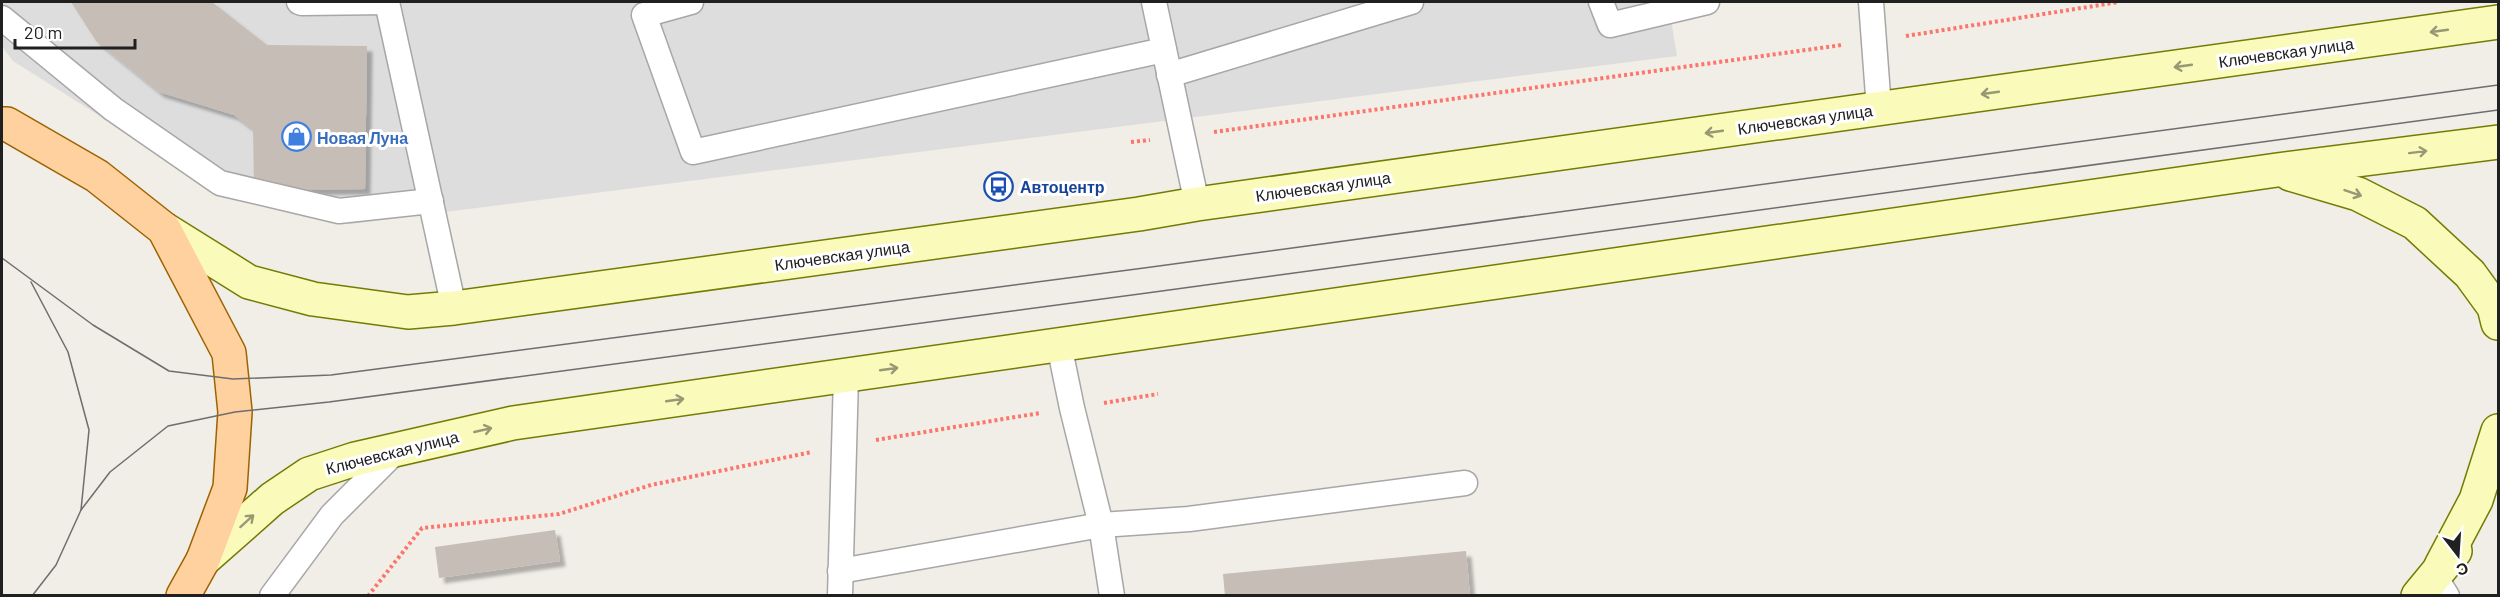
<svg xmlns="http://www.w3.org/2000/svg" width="2500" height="597" font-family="Barlow,sans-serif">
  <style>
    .residential { fill: #dedddd }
    .building { fill: #c6bdb6; filter: url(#shadow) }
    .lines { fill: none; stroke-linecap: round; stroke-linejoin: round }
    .lane-casing { stroke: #a7a7a7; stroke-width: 27 }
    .secondary-casing { stroke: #737c03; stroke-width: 36 }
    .primary-casing { stroke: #9d6300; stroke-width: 36 }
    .path { stroke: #fd766c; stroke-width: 4; stroke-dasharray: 3 3; stroke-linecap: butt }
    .lane { stroke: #fff; stroke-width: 24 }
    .secondary { stroke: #fafbbb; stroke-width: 33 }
    .primary { stroke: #fed19f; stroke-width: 33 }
    .tram { stroke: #6e6e6e; stroke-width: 1.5 }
    .oneway { stroke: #989875 }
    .labels { text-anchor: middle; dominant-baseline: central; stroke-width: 6; stroke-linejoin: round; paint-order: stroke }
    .street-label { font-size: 16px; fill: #202020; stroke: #fff }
    .shop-label { font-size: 16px; font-weight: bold; fill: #366cbe; stroke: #fff; text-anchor: start }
    .transit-label { font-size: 16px; font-weight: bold; fill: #164399; stroke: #fff; text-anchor: start }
  </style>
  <defs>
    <filter id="shadow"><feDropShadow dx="5.5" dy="5.5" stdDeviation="1.5" flood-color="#0004"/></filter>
  </defs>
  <rect width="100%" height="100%" fill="#f1ede7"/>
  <path class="residential" d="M2,2H1668L1677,56L350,224L193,175L13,61L2,46Z"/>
  <g class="building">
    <path d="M71,2H212L267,45L367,46L365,189L254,190L253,129L234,115L159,92L96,41Z"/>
    <path d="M555,530L560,561L439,578L435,547Z"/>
    <path d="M1466,551L1470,596H1225L1223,574Z"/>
  </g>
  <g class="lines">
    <defs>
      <g id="lane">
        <path d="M299,2L302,3L387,2"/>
        <path d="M387,2L454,308"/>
        <path d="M691,2L644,15L693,152L1164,50"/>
        <path d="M1154,2L1197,204"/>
        <path d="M1601,2L1610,25L1707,2"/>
        <path d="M1871,2L1879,109"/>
        <path d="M2,18L113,109L220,183L339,211L431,201"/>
        <path d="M1169,75L1411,2"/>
        <path d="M1059,345L1072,408L1101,525L1189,519L1465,483"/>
        <path d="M840,571L1101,525L1112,596"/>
        <path d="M2434,575L2447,596"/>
        <path d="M272,596L332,515L398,449"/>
        <path d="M840,596L846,376"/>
      </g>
      <g id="secondary">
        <path d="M2290,174L2358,194L2415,223L2470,274L2494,307L2498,323"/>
        <path d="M164,229L249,282L313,299L408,312L454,308L1139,214L1197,204L2498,22"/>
        <path d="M203,560L272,499L309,474L355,459L513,423L2277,170L2498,142"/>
        <path d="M2441,566L2476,500L2498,431"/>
        <path d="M2418,596L2455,551"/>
      </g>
      <path id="primary" d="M2,124H7L97,176L164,229L229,353L235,412L230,488L203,560L183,596"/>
    </defs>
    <use href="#lane" class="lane-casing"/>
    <use href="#secondary" class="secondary-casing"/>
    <use href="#primary" class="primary-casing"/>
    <g class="path">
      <path d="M1906,36L2119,2"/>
      <path d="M1214,132L1842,45"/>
      <path d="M1131,142L1150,140"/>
      <path d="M1104,403L1158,394"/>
      <path d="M876,440L1040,413"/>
      <path d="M368,596L422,528L559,514L651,485L812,452"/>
    </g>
    <use href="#lane" class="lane"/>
    <use href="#secondary" class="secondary"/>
    <use href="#primary" class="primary"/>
    <g class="tram">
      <path d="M2,258L93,325L169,371L233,379L331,375L1144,268L2498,85"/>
      <path d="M31,282L68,352L89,430L81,510"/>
      <path d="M32,596L56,565L81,510L110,472L168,426L235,412L329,402L1147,293L2498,110"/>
    </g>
  </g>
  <defs><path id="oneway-shaft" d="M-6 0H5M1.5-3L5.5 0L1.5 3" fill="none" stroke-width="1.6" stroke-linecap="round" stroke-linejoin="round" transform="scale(1.5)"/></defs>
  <g class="oneway">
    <use href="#oneway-shaft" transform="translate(2439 31) rotate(172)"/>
    <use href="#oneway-shaft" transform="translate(2183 66) rotate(172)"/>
    <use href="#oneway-shaft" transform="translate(1990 93) rotate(172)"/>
    <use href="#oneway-shaft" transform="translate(1714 132) rotate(172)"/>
    <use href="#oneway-shaft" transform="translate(2418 152) rotate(-7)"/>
    <use href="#oneway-shaft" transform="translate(2353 193) rotate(19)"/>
    <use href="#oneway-shaft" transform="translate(889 369) rotate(-8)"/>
    <use href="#oneway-shaft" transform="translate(675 400) rotate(-8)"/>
    <use href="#oneway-shaft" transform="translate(483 430) rotate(-13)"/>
    <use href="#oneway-shaft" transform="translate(247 521) rotate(-42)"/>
  </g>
  <defs>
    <symbol id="shop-ring" viewBox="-11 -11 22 22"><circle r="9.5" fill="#fff" stroke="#3f7fe0" stroke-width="1.5"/><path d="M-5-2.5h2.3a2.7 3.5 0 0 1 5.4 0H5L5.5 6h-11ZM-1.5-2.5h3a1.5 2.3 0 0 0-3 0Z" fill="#3f7fe0"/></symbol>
    <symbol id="bus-ring" viewBox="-11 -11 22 22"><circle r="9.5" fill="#fff" stroke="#1a4fb4" stroke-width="1.5"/><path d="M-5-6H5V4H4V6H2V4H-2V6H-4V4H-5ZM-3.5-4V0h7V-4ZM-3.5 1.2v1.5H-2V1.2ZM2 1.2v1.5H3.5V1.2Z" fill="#1a4fb4"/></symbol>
  </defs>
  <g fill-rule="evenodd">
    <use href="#shop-ring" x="280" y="120" width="33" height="33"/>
    <use href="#bus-ring" x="982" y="170" width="33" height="33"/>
  </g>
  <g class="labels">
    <g class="street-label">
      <text transform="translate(2286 52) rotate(-8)">Ключевская улица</text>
      <text transform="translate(1805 119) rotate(-8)">Ключевская улица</text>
      <text transform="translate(1323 186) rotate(-8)">Ключевская улица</text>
      <text transform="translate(842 255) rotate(-8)">Ключевская улица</text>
      <text transform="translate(392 452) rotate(-14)">Ключевская улица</text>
    </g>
    <g class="shop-label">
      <text x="317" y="137">Новая Луна</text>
    </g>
    <g class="transit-label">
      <text x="1020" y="186">Автоцентр</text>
    </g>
  </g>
  <rect width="2500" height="597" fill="none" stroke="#202020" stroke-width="6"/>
  <g transform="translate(2458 555) rotate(163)" stroke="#ffffff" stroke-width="4.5" paint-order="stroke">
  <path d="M0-4.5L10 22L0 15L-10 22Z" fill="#202020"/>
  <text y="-9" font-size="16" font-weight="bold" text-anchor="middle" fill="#202020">С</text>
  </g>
  <path d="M15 39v9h120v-9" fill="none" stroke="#202020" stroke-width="3"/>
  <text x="24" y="39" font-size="18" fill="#202020" stroke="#ffffff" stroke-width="4.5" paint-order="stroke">20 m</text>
</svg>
